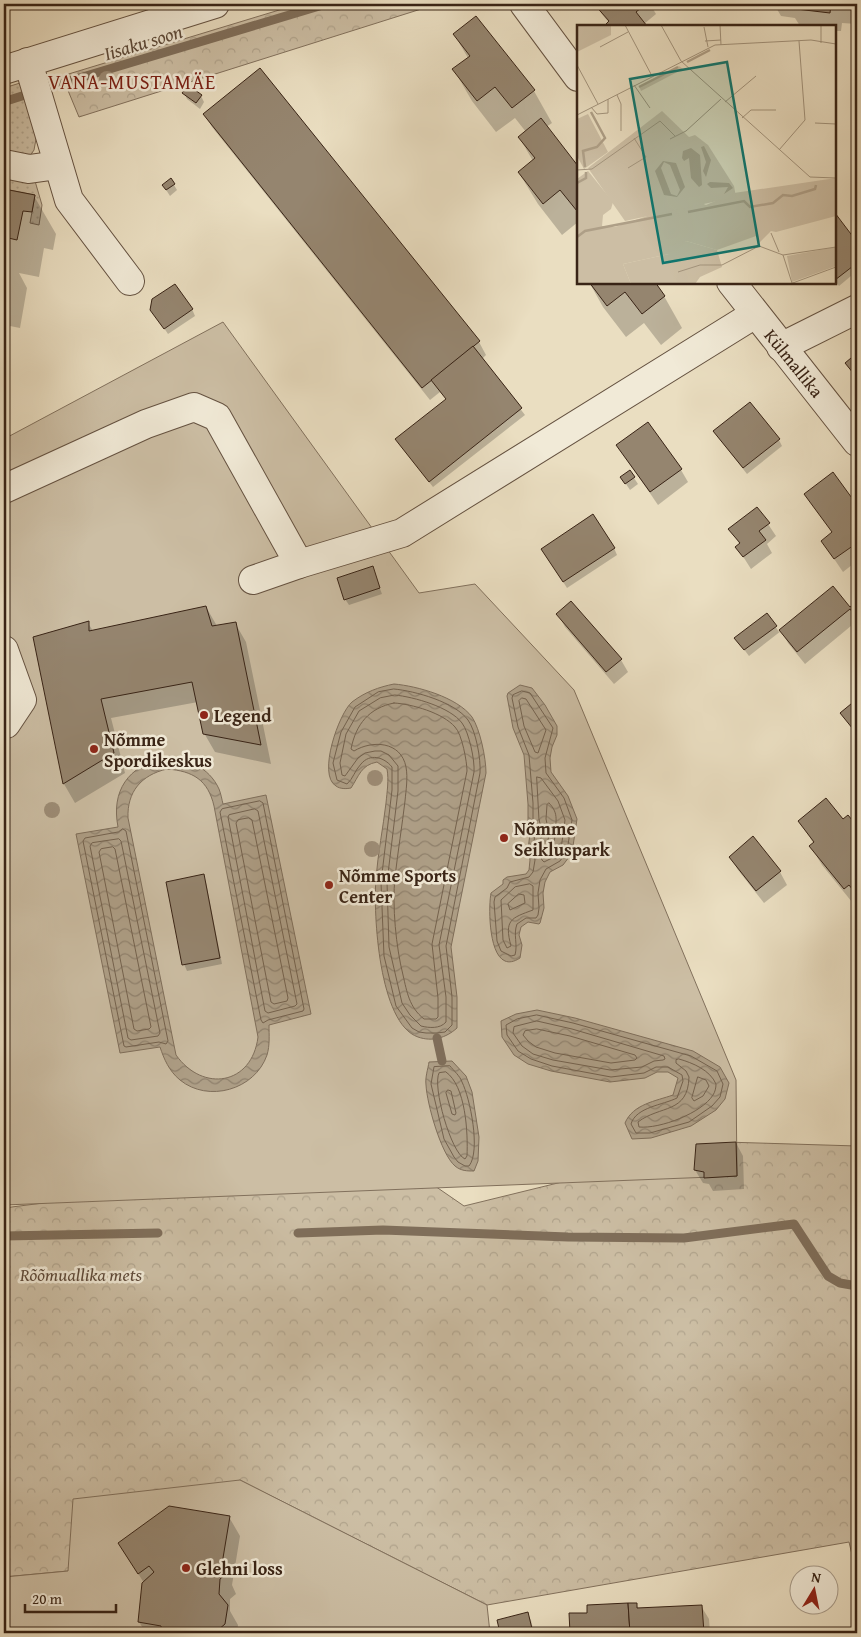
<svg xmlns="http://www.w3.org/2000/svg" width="861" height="1637" font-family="'Gentium Book Plus',serif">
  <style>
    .grass { fill: url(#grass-dots); stroke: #82715d }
    .forest { fill: url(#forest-crowns); stroke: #82715d }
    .park { fill: #ccbea4; stroke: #82715d }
    .water { fill: url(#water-waves); stroke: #7f6e5a; fill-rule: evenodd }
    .shadow { fill: #0003 }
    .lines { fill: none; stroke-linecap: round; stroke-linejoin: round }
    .shore { stroke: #74624e; stroke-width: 1 }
    .stream { stroke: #7f6e5a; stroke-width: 9 }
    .building { fill: #95856f; stroke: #392416 }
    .minor-casing { stroke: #655241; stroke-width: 30 }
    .minor { stroke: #f1ead7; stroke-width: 28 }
    .tree { fill: #9d8d77 }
    .poi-dot { fill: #8f2418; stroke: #f1ead7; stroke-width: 2 }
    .labels { text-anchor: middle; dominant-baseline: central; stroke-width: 5; stroke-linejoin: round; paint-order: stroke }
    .street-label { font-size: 18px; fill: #392416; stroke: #f1ead7 }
    .poi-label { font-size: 18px; font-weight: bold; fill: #392416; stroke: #f1ead7; text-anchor: start }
    .park-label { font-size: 18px; font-style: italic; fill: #5e4a3a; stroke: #f1ead7 }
    .water-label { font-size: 19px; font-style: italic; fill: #5c4938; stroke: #f1ead7 }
    .quarter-label { font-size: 20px; letter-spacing: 1px; fill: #7a1f14; stroke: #f1ead7 }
    .inset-river { fill: none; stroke: #ae9f87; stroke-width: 2.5 }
    .inset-road { fill: none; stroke: #a3947d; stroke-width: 1 }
    .view { fill: #0f766e; fill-opacity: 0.15; stroke: #0f766e; stroke-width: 2.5 }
    .inset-edge { fill: none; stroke: #392416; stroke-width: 2.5 }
  </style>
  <defs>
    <pattern id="grass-dots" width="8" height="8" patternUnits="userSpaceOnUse" patternTransform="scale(1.25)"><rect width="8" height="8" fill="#ccbea4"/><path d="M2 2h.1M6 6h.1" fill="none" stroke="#b0a38c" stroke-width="1.8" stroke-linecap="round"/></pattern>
    <pattern id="forest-crowns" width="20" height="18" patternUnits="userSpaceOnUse" patternTransform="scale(1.25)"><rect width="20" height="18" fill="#ccbea4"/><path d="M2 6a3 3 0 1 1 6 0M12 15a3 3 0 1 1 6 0" fill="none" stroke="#b0a38c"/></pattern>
    <pattern id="water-waves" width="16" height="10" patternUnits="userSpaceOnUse" patternTransform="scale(1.25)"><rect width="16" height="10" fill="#ae9f87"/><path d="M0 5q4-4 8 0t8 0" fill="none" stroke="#8f816d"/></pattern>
  </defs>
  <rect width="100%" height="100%" fill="#eadec1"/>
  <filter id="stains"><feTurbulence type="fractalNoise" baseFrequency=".004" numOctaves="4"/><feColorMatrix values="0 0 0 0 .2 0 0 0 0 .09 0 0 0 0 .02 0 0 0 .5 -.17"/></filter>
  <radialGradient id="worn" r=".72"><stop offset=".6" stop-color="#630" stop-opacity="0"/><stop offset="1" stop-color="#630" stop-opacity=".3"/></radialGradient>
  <g class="grass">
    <path d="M20,83L30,98L36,139L34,150L30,156L4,155V88Z"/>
    <path d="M4,173L35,181L42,205L39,225L30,223L35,195L4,189Z"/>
  </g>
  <g class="forest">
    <path d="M299,4H437L79,117L62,76Z"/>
    <path d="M371,1142L464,1206L725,1142L857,1146V1576L849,1542L487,1605L240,1480L68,1571L4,1577V1208L199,1183Z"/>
  </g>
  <g class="park">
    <path d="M223,322L419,593L475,584L574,690L736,1080L737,1176L4,1205V439Z"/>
    <path d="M240,1480L487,1605L490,1633H4V1577L68,1571L73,1499Z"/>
  </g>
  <g class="water">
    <path d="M394,684C417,686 457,697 472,717C480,729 486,758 486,773L451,947L457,997V1028C446,1038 432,1042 418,1037C379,1024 373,914 376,878C378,853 383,828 386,803C387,792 389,780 387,769L377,762C361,765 359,776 351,788C346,789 340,789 336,786C317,775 339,713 352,702C365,692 379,687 394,684Z"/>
    <path d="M520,685L532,688L545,705L557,726V735L552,747L550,758L551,772L568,796L577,819L572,853L563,865L550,872L545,882L543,893L544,908L540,923L539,924L528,922L521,927L519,935L522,945L520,958C488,979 488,908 491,893L503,884V880L507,877L526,874L529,870L530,860L528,850L530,833L528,821V804L524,755L513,728L507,696L508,693Z"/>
    <path d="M164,758C187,758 209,767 219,789C221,794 222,800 223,804L266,795L311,1014L269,1025C269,1035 270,1045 267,1055C255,1090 208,1103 180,1080C169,1071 164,1059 160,1047L120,1053L76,834L118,827C111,791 128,766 164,758ZM167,769C193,771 208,780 214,806L258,1037C252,1085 203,1093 176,1055L128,818C127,792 141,775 167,769Z"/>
    <path d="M537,1010L575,1018L693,1051L720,1067L729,1083L725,1099L716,1110L691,1126L651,1138L632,1139L625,1123C633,1104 656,1101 673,1095L678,1078L668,1072H657L645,1078L610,1082L551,1071L528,1064L514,1055L502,1037L501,1021L516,1014Z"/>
    <path d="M452,1061L466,1076L472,1092L479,1137L478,1161L474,1171C467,1171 461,1171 455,1166C441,1154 427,1104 426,1085C425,1077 428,1069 429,1062Z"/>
  </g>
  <g class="shadow">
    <path d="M594,4H650L656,14L644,24L645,26H606L609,23Z"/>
    <path d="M680,4H691L683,9Z"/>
    <path d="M774,4H857V24L842,23L841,31H835V26H800L795,18L781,16Z"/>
    <path d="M4,13L9,29L4,31Z"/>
    <path d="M454,34L534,91L552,123L546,127L578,168V222L562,235L538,204L519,173L533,161L519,137L526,132L515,118L496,132L472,101L454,70L468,58Z"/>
    <path d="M260,70L479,342L486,355L482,359L525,415L433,487L400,445L447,399L440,392L430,400L212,127L204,114Z"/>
    <path d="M184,93L201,96L204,102L200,109L187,99Z"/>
    <path d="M171,180L177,190L170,196L163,185Z"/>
    <path d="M4,191L34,196L56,234L53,250L44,248L39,277L19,273L27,288L20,328L5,325L4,322Z"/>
    <path d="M835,215L857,244V271L839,286L835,281Z"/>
    <path d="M589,282H653L664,296L682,328L661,345L644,323L626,337L603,307Z"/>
    <path d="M192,309L195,316L168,334L156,316Z"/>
    <path d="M857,355V380L846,364Z"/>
    <path d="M718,437L779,440L782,446L747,474Z"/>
    <path d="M617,445L681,470L688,482L658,505Z"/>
    <path d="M630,472L638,484L630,490L622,478Z"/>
    <path d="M833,474L857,508V561L843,572L822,541L833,533L806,494Z"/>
    <path d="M768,524L776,536L767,544L772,553L751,569L737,547L740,545L730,529Z"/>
    <path d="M614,548L617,555L567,588L546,555Z"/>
    <path d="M372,568L382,594L349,605L345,599Z"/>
    <path d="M833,588L850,608L857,602V621L805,664L788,643L781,631L749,656L740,644L775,626L779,632Z"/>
    <path d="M206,607L217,626L235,623L246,642L271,764L215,752L204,733L198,702L111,718L125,773L75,803L64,784L35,638L88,623L93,631Z"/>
    <path d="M558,614L621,660L628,672L614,684L565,627Z"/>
    <path d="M848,817L857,828V906L856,907L822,865L811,847L814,844L799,821H842Z"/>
    <path d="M730,857L780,872L787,885L764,903L738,870Z"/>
    <path d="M203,876L206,882L222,964L187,971L184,964Z"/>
    <path d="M736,1143L743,1156L744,1189L713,1191L709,1184L703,1183L695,1170Z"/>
    <path d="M229,1517L240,1536L232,1585L236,1594L230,1599V1611L238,1625L237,1633H146L139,1622L144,1583L131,1562Z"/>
    <path d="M636,1604L639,1609L701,1606L709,1619L710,1633H571L570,1614H588Z"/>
    <path d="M527,1614L531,1620L534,1633H501L498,1621Z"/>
  </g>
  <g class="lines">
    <g class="shore">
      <path d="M394,689C415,691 455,702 468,720C476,731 481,759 480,773L446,946L452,997V1025L445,1032L437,1033H426L419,1032L412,1028L396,1006L384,956L381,882L392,790V767C384,757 370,753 361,764C355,770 353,779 347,784L337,780L333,763L341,732L355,707L378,692Z"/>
      <path d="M522,691L530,693L553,728L545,758L546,773L564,798L572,820L567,851L560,861L546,869L540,880L538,893L539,908L538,915L536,918H526L517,924C513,935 518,944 515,955L511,956L501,951L497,941L494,902L495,897L507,888L510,882L529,877L533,872L535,860L533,850L535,833L533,820V803L529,755L518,727L512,698L513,695Z"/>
      <path d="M395,695C414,697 450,707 462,723C469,732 475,761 474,772L439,945L446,997V1022C440,1029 429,1028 421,1026L410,1015L402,1003L389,947L387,882L398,791V766L389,755L381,751H375L365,753L358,758L345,776L342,775L340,763L346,734L359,711L380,698Z"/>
      <path d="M522,698L526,699L546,730L538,753L535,752L524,726L519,701Z"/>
      <path d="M394,703C412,704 443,713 455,727C462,734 467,762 467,771L432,944L438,998V1017L436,1019H424C409,1007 407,992 403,975C396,947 392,906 395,877C398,851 402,826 405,801C406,790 408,778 406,767C401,741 372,740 354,751L351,749C356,724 369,708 394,703Z"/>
      <path d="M537,777L541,778L558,801L565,820L561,849L556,856L544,862L542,860L539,850L542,833L539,819Z"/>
      <path d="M260,801L263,803L304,1009L303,1011L268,1020L263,1023L261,1020L220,812L222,809Z"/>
      <path d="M549,803C560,814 555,823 555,835C554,842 555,846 550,850L547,848L549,833L546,819L547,805Z"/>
      <path d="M255,809L258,811L297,1004L295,1006L268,1013L265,1011L228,817L229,815Z"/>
      <path d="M249,818L252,820L288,998L287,1001L274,1004L271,1002L236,823L238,820Z"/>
      <path d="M123,829L126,831L168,1041L166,1044L159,1042L126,1047L124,1046L83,841L85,838L118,832Z"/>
      <path d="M119,839L121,841L160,1033L158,1036L131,1040L128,1038L90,846L92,843Z"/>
      <path d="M113,847L115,849L151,1027L149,1029L137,1031L134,1029L99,852L101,849Z"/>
      <path d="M530,884L533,886V910C511,918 504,920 511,946L507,948L503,940L501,900L515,887Z"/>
      <path d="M519,894L524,895L525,903L510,910L508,904Z"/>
      <path d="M537,1015L573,1023L691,1056L717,1071L723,1084L720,1097L712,1106L689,1122L650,1133H636L631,1124C636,1107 663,1105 677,1098L683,1081L682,1075L668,1067H656L644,1073L611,1077L552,1066L531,1059L518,1051L507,1035L506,1025L517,1019Z"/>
      <path d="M537,1021L572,1029L664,1056L665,1059L663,1060L654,1061L642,1067L610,1070L553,1060L533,1054L522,1046L513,1033L514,1027Z"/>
      <path d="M537,1029L570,1036L635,1055L637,1058L635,1060L611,1063L555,1053L536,1047L528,1041L523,1035L525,1031Z"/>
      <path d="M679,1059C693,1063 710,1070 716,1084C716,1088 715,1092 713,1095C702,1113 660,1129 639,1127L638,1122C660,1105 688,1114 689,1077L686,1071L676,1063V1060Z"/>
      <path d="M450,1066C454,1071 460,1076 462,1082C470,1098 481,1151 469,1166H465L458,1162L454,1157L444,1139L431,1084L434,1067Z"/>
      <path d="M446,1072C466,1086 468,1133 467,1156L465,1159C451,1153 432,1086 439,1073Z"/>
      <path d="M698,1077L706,1080L709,1086L703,1096L694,1101L692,1098Z"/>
      <path d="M448,1090L451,1091L456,1113L455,1115L452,1114L446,1093Z"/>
    </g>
    <g class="stream">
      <path d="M56,85L326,4"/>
      <path d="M6,101L22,96"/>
      <path d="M437,1038L442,1061"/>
      <path d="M298,1233L383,1230L568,1237L684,1238L794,1224L828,1276L840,1283L857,1286"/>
      <path d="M4,1236L158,1233"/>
    </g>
  </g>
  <g class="building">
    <path d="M594,4H646L636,12L647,26H604L609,21Z"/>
    <path d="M788,4H857V7L831,4L830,13L788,8Z"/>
    <path d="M476,16L535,90L512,108L495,87L477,101L452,69L470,56L453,34Z"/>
    <path d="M260,68L480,341L422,388L203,114Z"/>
    <path d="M188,85L202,95L196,103L182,93Z"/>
    <path d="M541,118L578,166V210L577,211L560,190L543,204L518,172L535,158L518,137Z"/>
    <path d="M171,178L175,184L166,190L162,185Z"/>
    <path d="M4,189L35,195L32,212L23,211L17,240L4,237Z"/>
    <path d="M835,213L857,242V263L835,280Z"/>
    <path d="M589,282H655L665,296L642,314L625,292L607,306Z"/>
    <path d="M175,284L193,309L164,329L150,310L152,299Z"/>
    <path d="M473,346L522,408L429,482L395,439L446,399L431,380Z"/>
    <path d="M857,353V371L854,374L845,363Z"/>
    <path d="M750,402L780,439L743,468L713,431Z"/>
    <path d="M648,422L682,469L650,492L616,445Z"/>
    <path d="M630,470L635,477L625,484L620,477Z"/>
    <path d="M833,472L857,505V543L834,559L821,541L832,532L804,494Z"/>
    <path d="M757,507L770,523L759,531L766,540L743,557L735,547L740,543L728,529Z"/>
    <path d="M593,514L615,548L563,582L541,549Z"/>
    <path d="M373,566L380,588L344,600L337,578Z"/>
    <path d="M833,586L850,607L857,601V618L850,609L797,652L779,630Z"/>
    <path d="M571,601L622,659L606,672L556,614Z"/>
    <path d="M206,606L212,626L236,622L261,745L203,734L192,682L101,699L114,753L63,784L33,637L89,621V631Z"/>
    <path d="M767,613L777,626L744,650L734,638Z"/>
    <path d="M857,699V734L840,713Z"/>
    <path d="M826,798L843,819L848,815L857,826V895L849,885L844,889L809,846L814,842L798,821Z"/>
    <path d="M753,836L781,871L756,891L729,857Z"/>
    <path d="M204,874L220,958L182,965L166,882Z"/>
    <path d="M736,1142L737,1176L704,1178V1172L694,1170L696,1144Z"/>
    <path d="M169,1506L230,1516L221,1570H224L226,1574L220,1579L219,1594L228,1605L225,1624L218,1630L217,1633H162L161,1626L138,1622L142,1583L154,1572L149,1566L138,1574L118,1543Z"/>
    <path d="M628,1603L630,1633H570L569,1613H587V1605Z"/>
    <path d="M628,1603H637V1608L702,1605L704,1633H630Z"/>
    <path d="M528,1612L533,1633H500L497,1620Z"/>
  </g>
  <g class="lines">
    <defs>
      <g id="minor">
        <path d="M524,4L578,77"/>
        <path d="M28,62L69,200L130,281"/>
        <path d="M4,70L215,4"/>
        <path d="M4,164L29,169L58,165"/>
        <path d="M731,282L857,442"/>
        <path d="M781,347L857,309"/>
        <path d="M4,489L146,424L194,407L217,417L299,564"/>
        <path d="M253,580L299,564L402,533L755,314"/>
        <path d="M4,650L22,700L6,724H4"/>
      </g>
    </defs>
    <use href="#minor" class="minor-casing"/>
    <use href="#minor" class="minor"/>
  </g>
  <g class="tree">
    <circle cx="107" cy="79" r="8"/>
    <circle cx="375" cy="778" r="8"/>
    <circle cx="52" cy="810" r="8"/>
    <circle cx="372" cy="849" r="8"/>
  </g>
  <g class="poi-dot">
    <circle cx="204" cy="715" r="5"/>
    <circle cx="94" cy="749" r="5"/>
    <circle cx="504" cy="838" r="5"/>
    <circle cx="329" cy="885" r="5"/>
    <circle cx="186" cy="1568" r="5"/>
  </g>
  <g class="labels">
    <g class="street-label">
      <text transform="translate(794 363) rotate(51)">Külmallika</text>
    </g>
    <g class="poi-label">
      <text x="214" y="715">Legend</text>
      <text x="104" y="739">Nõmme<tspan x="104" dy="21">Spordikeskus</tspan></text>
      <text x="514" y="828">Nõmme<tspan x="514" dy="21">Seikluspark</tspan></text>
      <text x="339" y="875">Nõmme Sports<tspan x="339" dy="21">Center</tspan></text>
      <text x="196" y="1568">Glehni loss</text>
    </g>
    <g class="park-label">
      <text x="81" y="1274">Rõõmuallika mets</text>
    </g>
    <g class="water-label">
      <text transform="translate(143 42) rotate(-17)">Iisaku soon</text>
    </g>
    <g class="quarter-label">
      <text x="132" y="81">VANA-MUSTAMÄE</text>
    </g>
  </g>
  <g transform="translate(577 25)">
    <rect width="259" height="259" fill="#eadec1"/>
    <path d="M0,0H34V10L0,27ZM102,41L106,44L64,66L62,61ZM11,89L31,127L7,144L0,131V94ZM11,146L36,177L34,184L26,190L25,201L38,202L117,175L129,180L157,168L259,153V191L199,207L194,206L182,218L179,211L140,225L109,216L92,229L46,239L54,259H0V154Z" fill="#ccbea4"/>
    <path d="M85,86L112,112L118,110L131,120L157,161L159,172L48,196L11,143ZM109,216L140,225L145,242L123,252L118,259H54L46,239L92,229L91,221ZM259,222V241L215,257L210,231Z" fill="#ccbea4"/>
    <path d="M127,121L134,135L129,152L126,146L129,137L124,122ZM114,123L123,130L125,160L122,162L114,153L112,133L107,136L105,133L106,126ZM86,136L99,138L108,162L100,172L87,170L78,146ZM87,137L93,140L103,165L100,171L94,169L84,143ZM133,157L152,158L156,163L147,169L151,162L134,163L130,159Z" fill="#ae9f87" fill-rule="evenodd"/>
    <path class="inset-river" d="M110,37L133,25M62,62L101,42M8,142L6,126L20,122L28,113L14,87M0,158L9,153V147M111,187L167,176L173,182L196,178L206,170L215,171L238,164L239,160M0,212L8,206L95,189"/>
    <path class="inset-road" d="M48,0L75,51M84,0L104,36L233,152L259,153M143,0L144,20M127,2L131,22M128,16L144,15M244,18V0M23,22L51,7M0,40L21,79M57,60L73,83M40,70L44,79V106M148,77L179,51M14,82L20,89L31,88V74M0,90L138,20L234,15L259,19M165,93L174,85H199M238,98L259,99M93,114L109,106L144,74M202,125L228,95L222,16M51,143L69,132L57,113M0,145L15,144L83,96L98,111M194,208L202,227M206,230L215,258M101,247L123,240H145L182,221L206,230L259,222M213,259L259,242"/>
    <path class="view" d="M150,37L182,221L86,238L53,54Z"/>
    <rect width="259" height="259" class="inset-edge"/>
  </g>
  <rect width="861" height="1637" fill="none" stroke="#eadec1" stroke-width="20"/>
  <rect x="5" y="5" width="851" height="1627" fill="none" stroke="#392416" stroke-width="2.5"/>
  <rect x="10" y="10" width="841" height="1617" fill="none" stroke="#392416"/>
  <g transform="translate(814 1590) rotate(10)"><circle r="24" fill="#f1ead7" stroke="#a79b8a"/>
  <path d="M0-4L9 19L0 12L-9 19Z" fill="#8f2418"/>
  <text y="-8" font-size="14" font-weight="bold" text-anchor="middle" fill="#392416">N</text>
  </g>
  <path d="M25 1604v8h91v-8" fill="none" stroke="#392416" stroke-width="2.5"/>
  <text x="32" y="1604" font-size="15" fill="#392416" stroke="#f1ead7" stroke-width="4" paint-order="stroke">20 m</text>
  <rect width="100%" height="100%" filter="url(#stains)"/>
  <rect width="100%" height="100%" fill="url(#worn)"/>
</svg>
